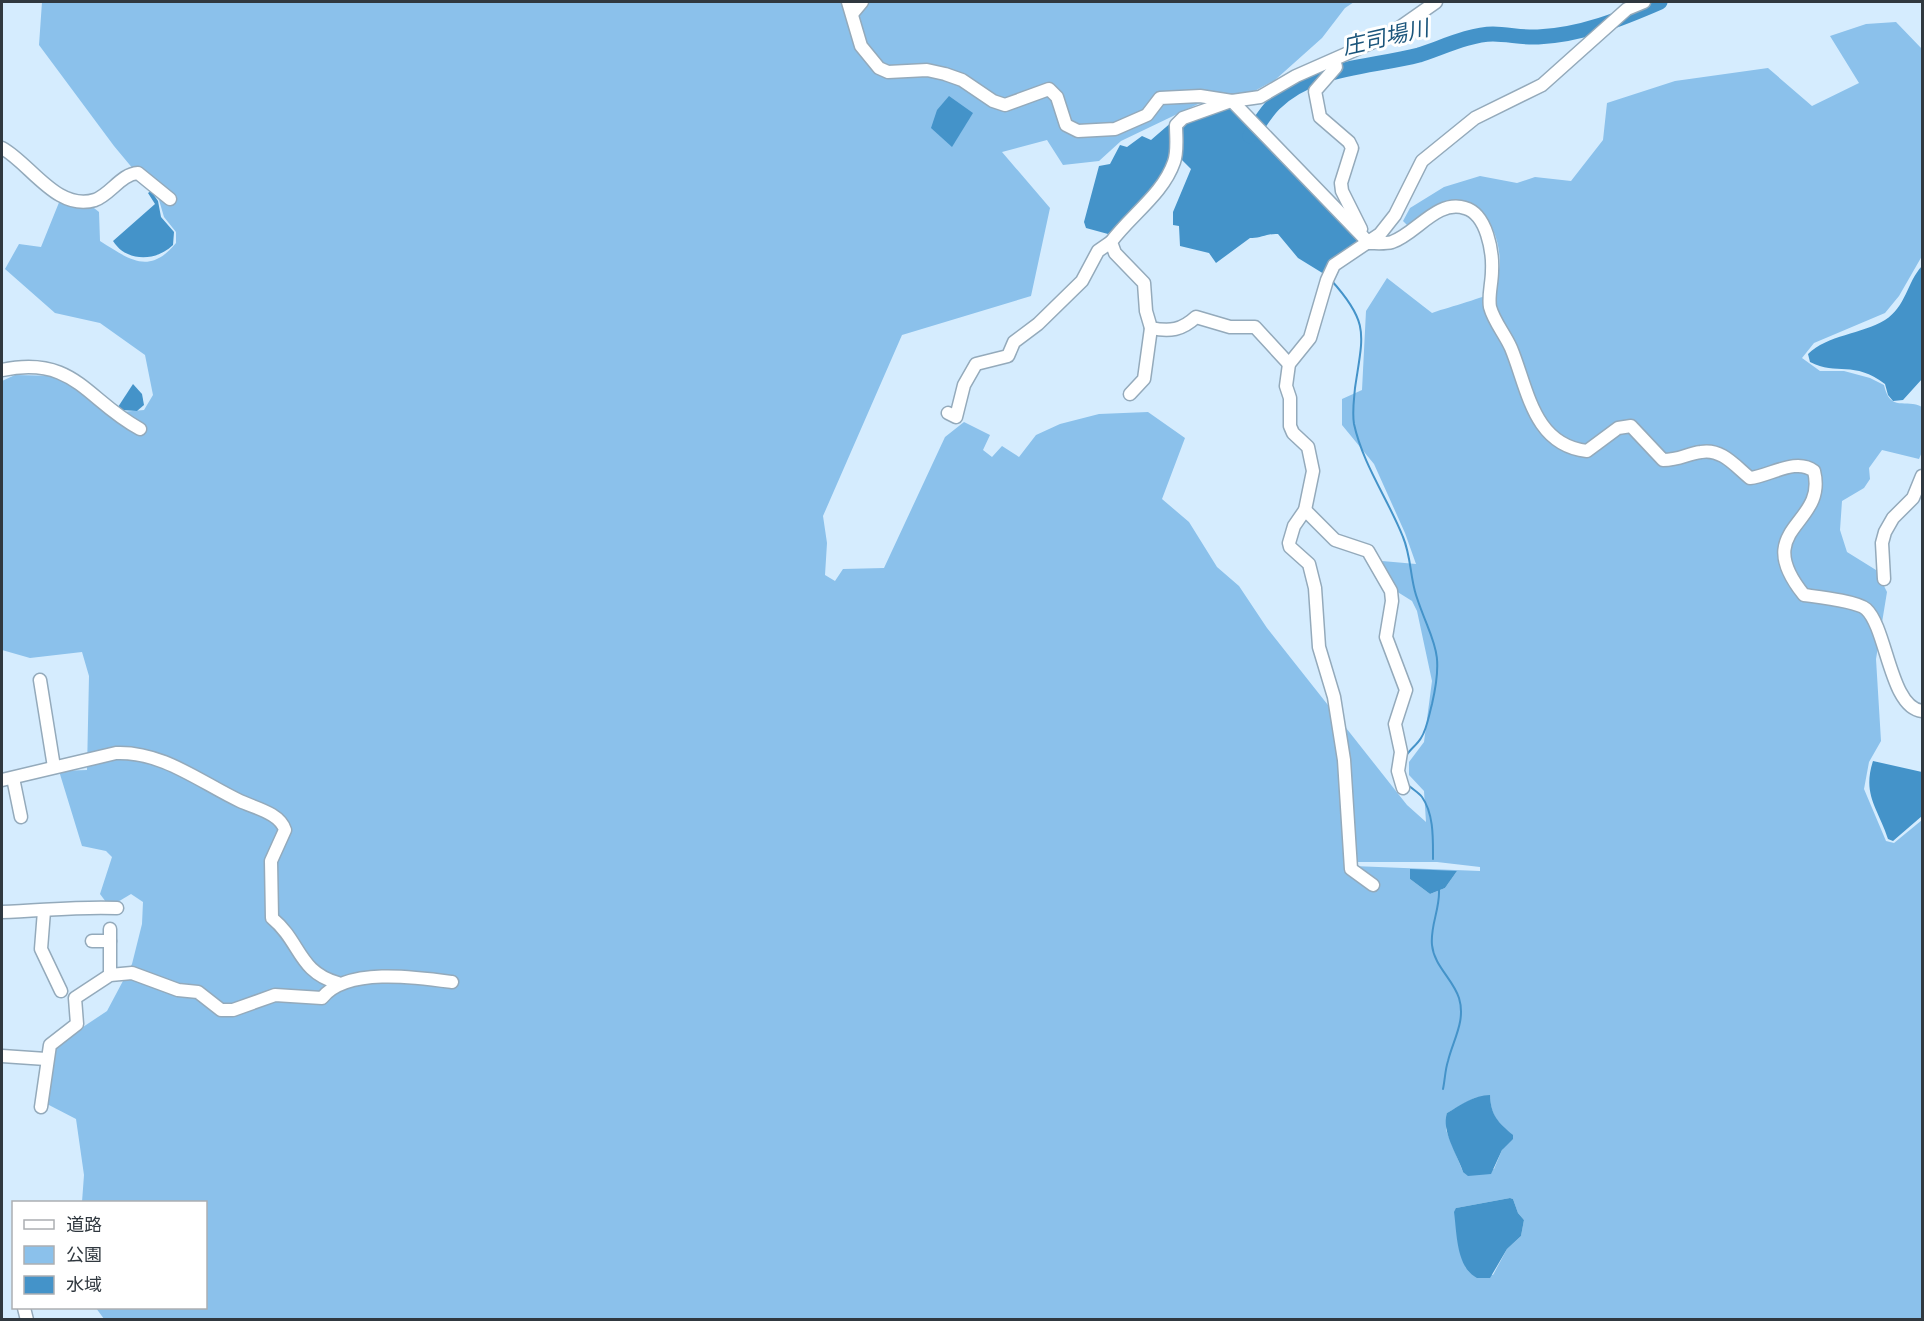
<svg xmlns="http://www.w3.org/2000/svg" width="1924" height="1321" font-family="'Noto Serif','Noto Sans JP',serif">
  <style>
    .green { fill: #8bc1eb; fill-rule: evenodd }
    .water { fill: #4493c9 }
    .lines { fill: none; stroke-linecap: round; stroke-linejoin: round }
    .stream { stroke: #4493c9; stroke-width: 2 }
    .river { stroke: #4493c9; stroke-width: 15 }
    .minor-casing { stroke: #94aabb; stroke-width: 15 }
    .minor { stroke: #fff; stroke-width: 12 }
    .labels { text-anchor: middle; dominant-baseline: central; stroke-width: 6; stroke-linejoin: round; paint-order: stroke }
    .water-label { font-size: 22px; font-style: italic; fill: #1b557b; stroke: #fff }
  </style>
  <rect width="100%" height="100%" fill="#d5ecfe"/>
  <path class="green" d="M42,2H1354L1345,8L1322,38L1275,80L1249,94H1219L1121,141L1099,161L1063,165L1047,140L1002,152L1050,208L1031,296L902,335L823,516L827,543L825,575L835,581L843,569L884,568L945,437L964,422L990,435L983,450L992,457L1002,446L1019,457L1036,435L1060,424L1099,414L1148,412L1185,438L1162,499L1189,522L1217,567L1239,586L1267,628L1407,805L1426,822L1424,791L1409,775V762L1424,742L1432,681L1417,611L1412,601L1396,591L1382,561L1416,564L1405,533L1374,464L1342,425V399L1362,390L1366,311L1387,278L1432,313C1442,309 1484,298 1488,294C1511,272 1498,213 1467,203C1451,198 1421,217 1407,225L1403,221L1410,208L1444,187L1480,176L1517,183L1535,177L1571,181L1603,140L1607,103L1675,81L1768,68L1812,106L1859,83L1830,36L1866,24L1896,22L1922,49V256L1899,296L1885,313L1814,343L1802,358L1820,371H1844L1870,378L1884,385C1890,413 1906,398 1922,407V452L1919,459L1882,450L1869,468L1870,479L1864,488L1842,501L1840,530L1847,552L1876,570L1887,592L1876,659L1881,741L1869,762L1864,789L1886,841L1894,843L1922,820V1319H104L96,1308H206V1202H82L84,1175L76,1119L47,1104L50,1061L56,1045L107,1011L132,964L142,924L143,902L131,894L116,903L106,902L100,894L112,857L106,851L82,846L59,771L87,770L89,676L82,652L30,658L2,650V381L15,375L58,376L121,412L144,410L153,395L145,355L100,323L55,313L5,269L19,244L41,247L60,200L89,204L99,212L100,241C129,259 149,276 176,243V232L164,217L159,200L114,146L39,45ZM1353,862H1437L1480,867V871L1353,866ZM1457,871L1445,888L1430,894L1410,879ZM1490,1096C1491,1116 1498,1122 1512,1135L1502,1150L1494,1169L1463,1172L1446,1130L1447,1113L1474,1098ZM1510,1198L1513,1199L1518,1213L1524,1220L1521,1236L1507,1249L1493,1275L1466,1268L1459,1249L1456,1208Z"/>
  <g class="water">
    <path d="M949,96L973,113L952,147L931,128L937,110Z"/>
    <path d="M1230,107L1360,243L1324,274L1298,258L1278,234C1267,233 1260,239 1250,238L1216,263L1209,253L1180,246L1179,226L1173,225V212L1191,169L1181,159L1180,125Z"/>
    <path d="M1173,121L1171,162L1158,185L1108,234L1086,228L1084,222L1099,166L1110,164L1120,145L1127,147L1142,136L1151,140Z"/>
    <path d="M151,191L158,201L161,217L174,232L173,245C156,262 126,262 113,241L155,204L148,193Z"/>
    <path d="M1922,266V379L1903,400L1893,401L1888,395L1885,384C1854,360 1837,376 1810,362L1808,354C1827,335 1862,334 1885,320C1906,307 1907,282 1922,266Z"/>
    <path d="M133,384L142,394L144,405L137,411L121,410L118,407Z"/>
    <path d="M1873,761L1922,772V816L1893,841L1888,839C1878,808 1862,795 1873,761Z"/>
    <path d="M1410,869L1457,871L1445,888L1430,894L1410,879Z"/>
    <path d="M1490,1095C1491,1116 1498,1122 1513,1135V1139L1502,1150L1491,1174L1468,1176L1463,1172C1457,1154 1441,1131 1447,1113C1461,1105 1474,1095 1490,1095Z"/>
    <path d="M1510,1198L1513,1199L1518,1213L1524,1220L1521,1236L1507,1249L1490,1278H1477C1456,1267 1457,1233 1454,1212L1456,1208Z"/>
  </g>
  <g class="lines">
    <g class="stream">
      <path d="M1331,280C1370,323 1363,334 1355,388C1354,400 1352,412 1354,424C1363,465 1388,499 1403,537C1411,556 1410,576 1416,595C1432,644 1445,648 1432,704C1429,715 1427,729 1421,738C1417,745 1410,749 1406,756"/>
      <path d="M1407,784C1412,789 1418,792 1422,797C1434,814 1433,839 1433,859"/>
      <path d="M1439,890C1440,909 1430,926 1432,945C1434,966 1453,979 1459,998C1466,1021 1453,1040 1448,1061C1445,1070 1445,1080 1443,1089"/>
    </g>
    <path class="river" d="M1250,136C1258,126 1265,113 1274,104C1313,66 1369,68 1419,55C1441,48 1470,34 1493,34C1508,34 1523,38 1538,37C1581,35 1621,19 1660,2"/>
    <defs>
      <g id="minor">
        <path d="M848,2L861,46L879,68L888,72L927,70L945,74L962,80L993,101L1005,105L1049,89L1057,97L1066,125L1078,131L1115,129L1147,115L1160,98L1200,96L1232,101L1260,97L1296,76L1389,35L1436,2"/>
        <path d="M852,14L862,2"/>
        <path d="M1334,60L1336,67L1315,91L1320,117L1349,142L1352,148L1341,183L1342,191L1361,229"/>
        <path d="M1232,101L1369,243C1376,243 1385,244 1392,242C1416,234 1437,199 1465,208C1487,214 1493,252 1492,271C1492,283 1488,296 1490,307C1494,322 1505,334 1511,348C1528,389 1533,445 1587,451L1618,428L1631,426L1663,460C1680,460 1686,454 1701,452C1722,448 1736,467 1750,478C1770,476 1796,457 1814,471C1828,526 1749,527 1804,595C1818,597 1856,601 1866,609C1887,628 1890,708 1922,711"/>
        <path d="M1228,102L1183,118L1176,125C1176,137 1178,151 1174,162C1163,194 1131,215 1111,242L1115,253L1144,283L1146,311L1151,328C1170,332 1182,330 1196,317L1230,327H1255L1289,364"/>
        <path d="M2,148C30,163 57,212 95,200C111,194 121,174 138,173L170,199"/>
        <path d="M2,370C75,355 86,400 140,429"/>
        <path d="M1130,394L1144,379L1151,328"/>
        <path d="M948,413L956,417L964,385L976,364L1008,356L1014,342L1038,324L1082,281L1098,251L1111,242"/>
        <path d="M1305,510L1335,540L1368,551L1391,591L1392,601L1386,637L1406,690L1395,724L1401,752L1398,771L1403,788"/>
        <path d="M1884,579L1882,543L1885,532L1893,518L1913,498L1922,476"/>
        <path d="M40,680L54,767"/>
        <path d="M13,778L21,817"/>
        <path d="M2,780L116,753C162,751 200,782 240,801C255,808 280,813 285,830L271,861L272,918C301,942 298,972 338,983"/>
        <path d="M1373,885L1351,869L1344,760L1334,697L1319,647L1315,588L1309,564L1290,547L1289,543L1294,526L1305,510L1313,471L1308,447L1293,433L1290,426V398L1286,386L1289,364L1310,338L1327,280L1334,265L1380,234L1395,215L1422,161L1475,118L1542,85L1627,9L1644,2"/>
        <path d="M44,911L41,949L61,991"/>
        <path d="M2,912C41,911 79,906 117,908"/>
        <path d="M92,941H110"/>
        <path d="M110,975V929"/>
        <path d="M2,1056L46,1059"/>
        <path d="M41,1107L50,1045L77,1024L75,998L110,975L132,973L178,990L198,992L221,1010H233L275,995L322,998C346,967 416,977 452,982"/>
        <path d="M24,1308L27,1320"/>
      </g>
    </defs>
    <use href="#minor" class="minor-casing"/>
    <use href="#minor" class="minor"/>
  </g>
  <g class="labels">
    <g class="water-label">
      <text transform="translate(1385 36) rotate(-13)">庄司場川</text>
    </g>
  </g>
  <rect width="1924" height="1321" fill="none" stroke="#30383f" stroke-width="6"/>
  <rect x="12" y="1201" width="195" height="108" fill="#ffffff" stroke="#acafb2" stroke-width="1.5"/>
  <rect x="24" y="1220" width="30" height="9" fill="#ffffff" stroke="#acafb2" stroke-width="1.5"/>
  <text x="66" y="1231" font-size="18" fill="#30383f">道路</text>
  <rect x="24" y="1246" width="30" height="18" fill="#8bc1eb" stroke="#acafb2" stroke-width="1.5"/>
  <text x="66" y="1261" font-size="18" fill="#30383f">公園</text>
  <rect x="24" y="1276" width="30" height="18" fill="#4493c9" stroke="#acafb2" stroke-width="1.5"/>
  <text x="66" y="1291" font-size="18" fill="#30383f">水域</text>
</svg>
